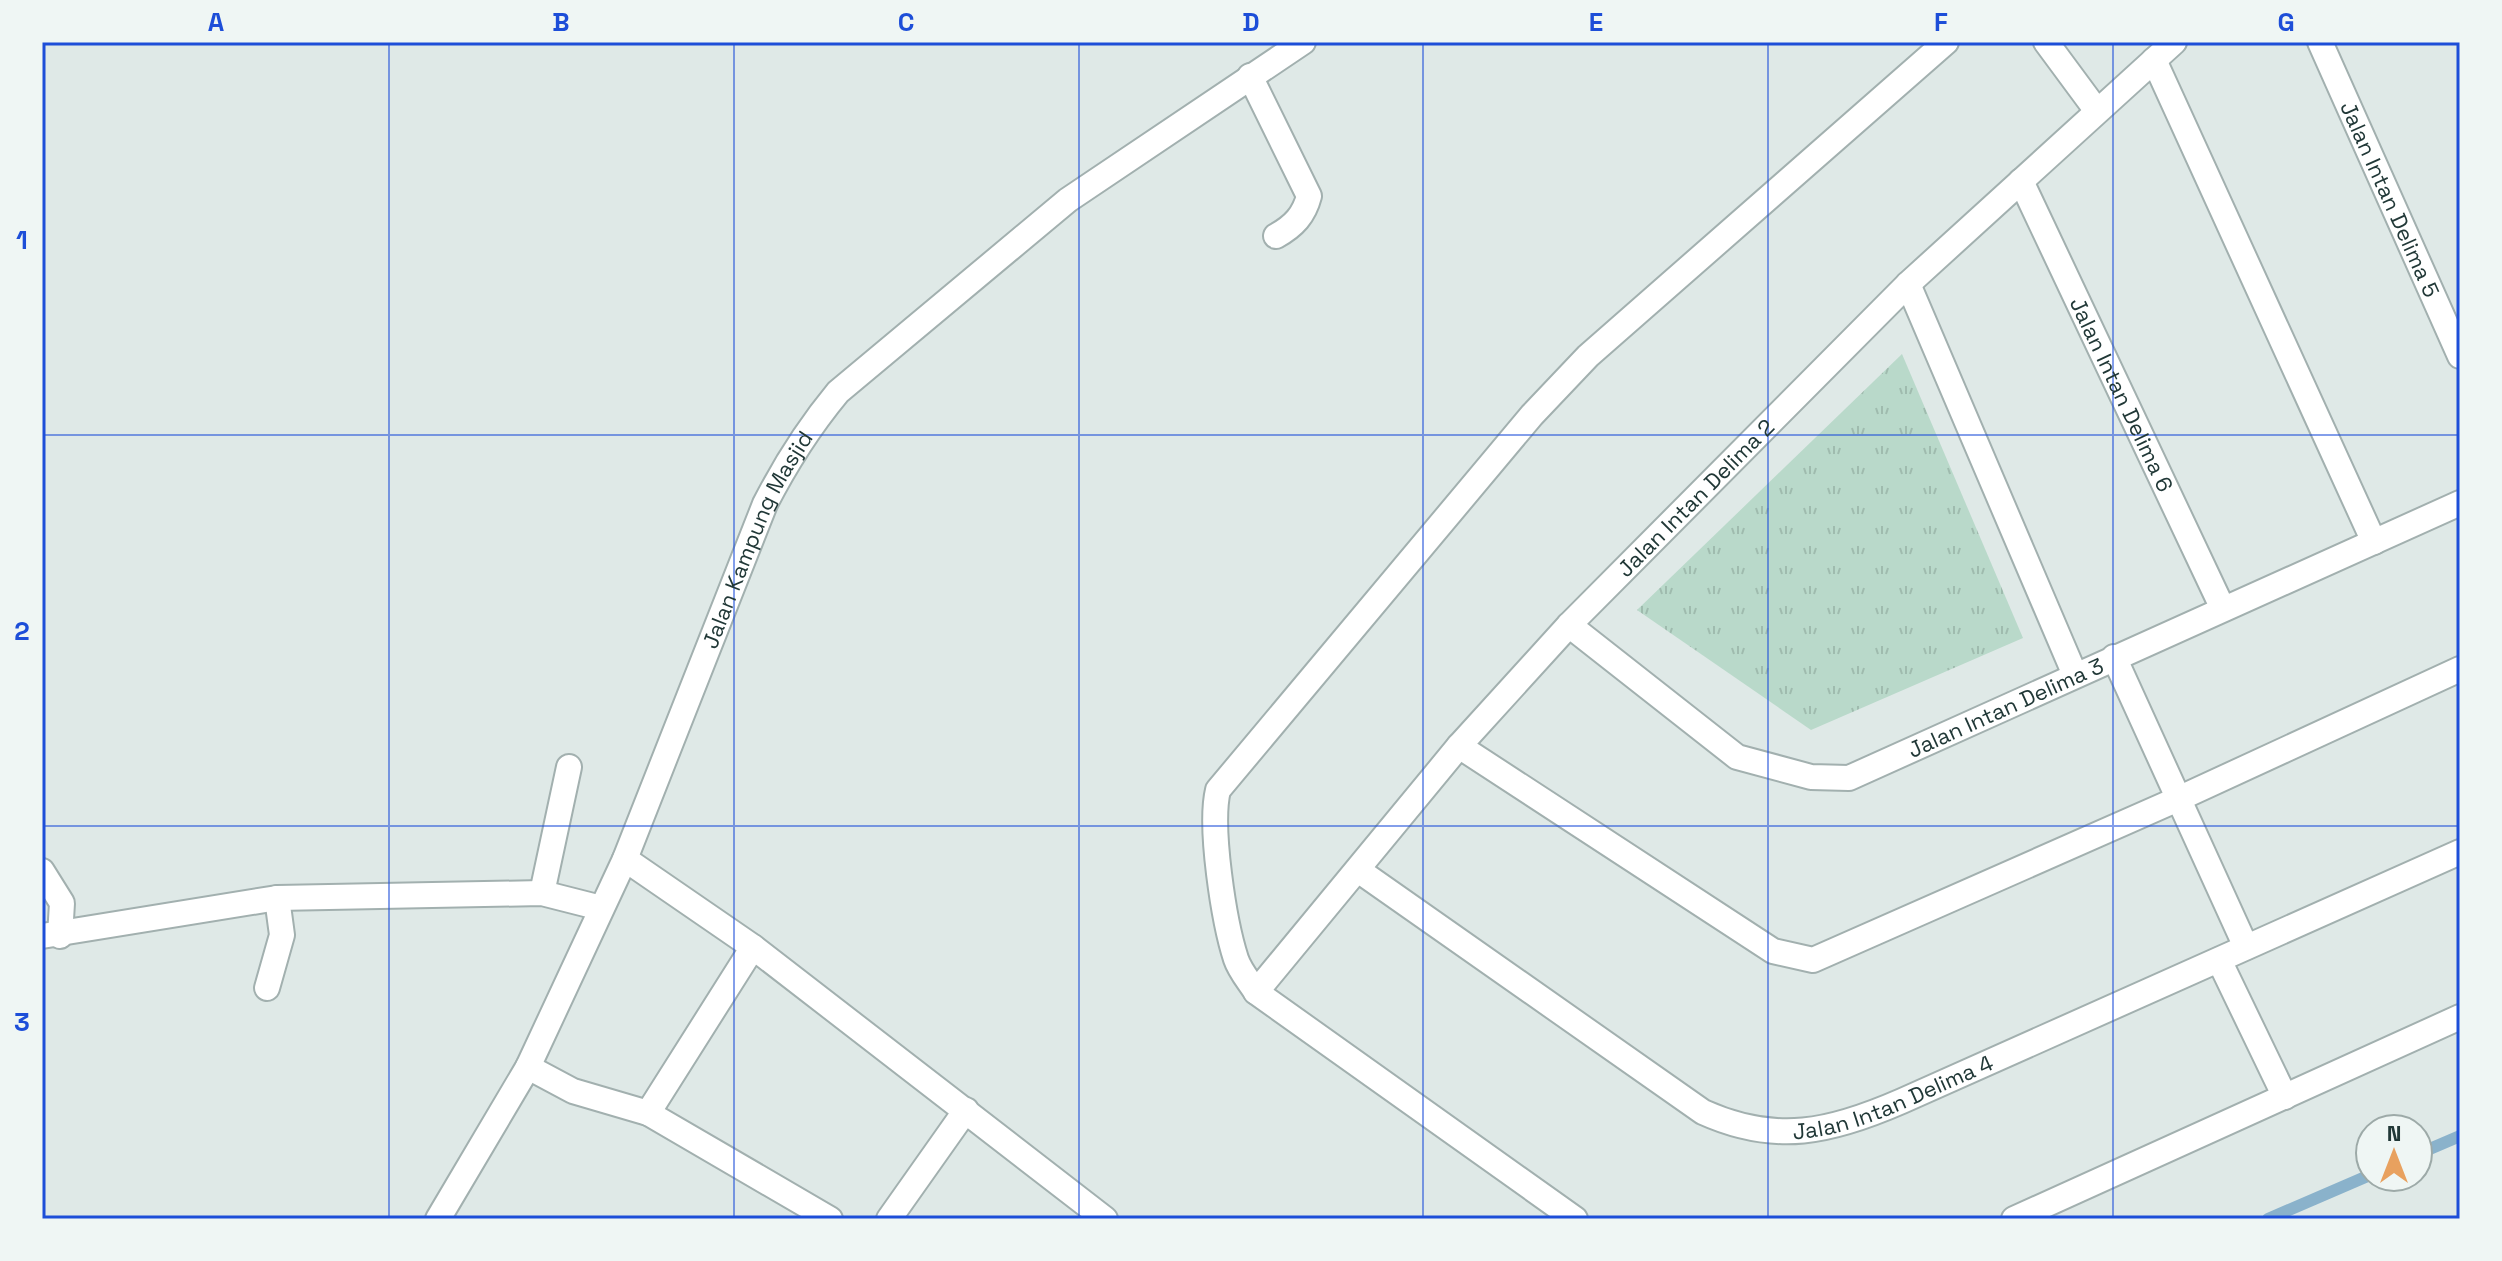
<svg xmlns="http://www.w3.org/2000/svg" width="2502" height="1261" font-family="'Space Grotesk',sans-serif">
  <style>
    .park { fill: url(#park-tufts) }
    .lines { fill: none; stroke-linecap: round; stroke-linejoin: round }
    .stream { stroke: #8ab2cb; stroke-width: 12 }
    .minor-casing { stroke: #a2b0af; stroke-width: 28 }
    .minor { stroke: #fff; stroke-width: 24 }
    .grid { fill: none; stroke: #1d4ed8; stroke-width: 2; stroke-opacity: 0.55 }
    .labels { text-anchor: middle; dominant-baseline: central; stroke-width: 8; stroke-linejoin: round; paint-order: stroke }
    .street-label { font-size: 22px; fill: #213837; stroke: #eff6f4 }
    .neatline { fill: none; stroke: #1d4ed8; stroke-width: 3 }
    .grid-label { font-size: 26px; text-anchor: middle; font-weight: bold; fill: #1d4ed8 }
  </style>
  <defs>
    <pattern id="park-tufts" width="24" height="20" patternUnits="userSpaceOnUse" patternTransform="scale(2)"><rect width="24" height="20" fill="#b9d9ca"/><path d="M3 7l-1-3M5 7V3M7 7l1-3M15 17l-1-3M17 17v-4M19 17l1-3" fill="none" stroke="#9fbbae"/></pattern>
  </defs>
  <rect width="100%" height="100%" fill="#dfe9e7"/>
  <path class="park" d="M1902,354L2023,638L1811,730L1637,610Z"/>
  <g class="lines">
    <g class="stream">
      <path d="M2418,1154L2460,1136"/>
      <path d="M2268,1219L2370,1175"/>
    </g>
    <defs>
      <g id="minor">
        <path d="M2046,42L2097,111"/>
        <path id="s1" d="M2320,42L2460,356"/>
        <path d="M2154,60L2374,542"/>
        <path d="M1250,76L1309,196C1304,215 1294,226 1276,236"/>
        <path id="s2" d="M2021,181L2223,609"/>
        <path d="M1908,284L2075,675"/>
        <path id="s3" d="M1569,625L1737,757L1811,777L1849,778L2460,503"/>
        <path d="M2114,657L2246,947"/>
        <path d="M1459,746L1773,951L1813,960L2178,799L2460,669"/>
        <path d="M625,859L753,947L1105,1219"/>
        <path id="s4" d="M1358,870L1703,1112C1776,1145 1831,1132 1902,1101L2460,852"/>
        <path d="M42,871L62,903L60,936"/>
        <path d="M542,893L569,767"/>
        <path d="M42,936L277,898L542,893L601,908"/>
        <path d="M2219,960L2285,1097"/>
        <path d="M267,988L282,935L277,898"/>
        <path id="s5" d="M1256,992L1459,746L1569,625L1908,284L2174,42"/>
        <path d="M528,1067L573,1091L648,1113L830,1219"/>
        <path d="M648,1113L753,947"/>
        <path id="s6" d="M438,1219L528,1067L625,859L765,504C786,463 809,427 838,392L1068,200L1303,42"/>
        <path d="M889,1219L966,1110"/>
        <path d="M1575,1219L1256,992C1249,981 1240,971 1236,959C1224,922 1209,827 1218,790L1532,415L1588,356L1946,42"/>
        <path d="M2014,1219L2460,1017"/>
      </g>
    </defs>
    <use href="#minor" class="minor-casing"/>
    <use href="#minor" class="minor"/>
  </g>
  <path class="grid" d="M389,42V1219M734,42V1219M1079,42V1219M1423,42V1219M1768,42V1219M2113,42V1219M42,435H2460M42,826H2460"/>
  <g class="labels">
    <g class="street-label">
      <text stroke="none"><textPath href="#s1" startOffset="172">Jalan Intan Delima 5</textPath></text>
      <text stroke="none"><textPath href="#s2" startOffset="236">Jalan Intan Delima 6</textPath></text>
      <text stroke="none"><textPath href="#s5" startOffset="662">Jalan Intan Delima 2</textPath></text>
      <text stroke="none"><textPath href="#s6" startOffset="752">Jalan Kampung Masjid</textPath></text>
      <text stroke="none"><textPath href="#s3" startOffset="500">Jalan Intan Delima 3</textPath></text>
      <text stroke="none"><textPath href="#s4" startOffset="620">Jalan Intan Delima 4</textPath></text>
    </g>
  </g>
  <rect width="2502" height="1261" fill="none" stroke="#eff6f4" stroke-width="88"/>
  <g transform="translate(2394 1153)"><circle r="38" fill="#eff6f4" stroke="#9daaa8" stroke-width="2"/>
  <path d="M0-6L14 30L0 20L-14 30Z" fill="#e8a15f"/>
  <text y="-12" font-size="22" font-weight="bold" text-anchor="middle" fill="#213837">N</text>
  </g>
  <rect x="44" y="44" width="2414" height="1173" class="neatline"/>
  <g class="grid-label">
    <text x="216" y="31">A</text>
    <text x="561" y="31">B</text>
    <text x="906" y="31">C</text>
    <text x="1251" y="31">D</text>
    <text x="1596" y="31">E</text>
    <text x="1941" y="31">F</text>
    <text x="2286" y="31">G</text>
    <text x="22" y="249">1</text>
    <text x="22" y="640">2</text>
    <text x="22" y="1031">3</text>
  </g>
</svg>
